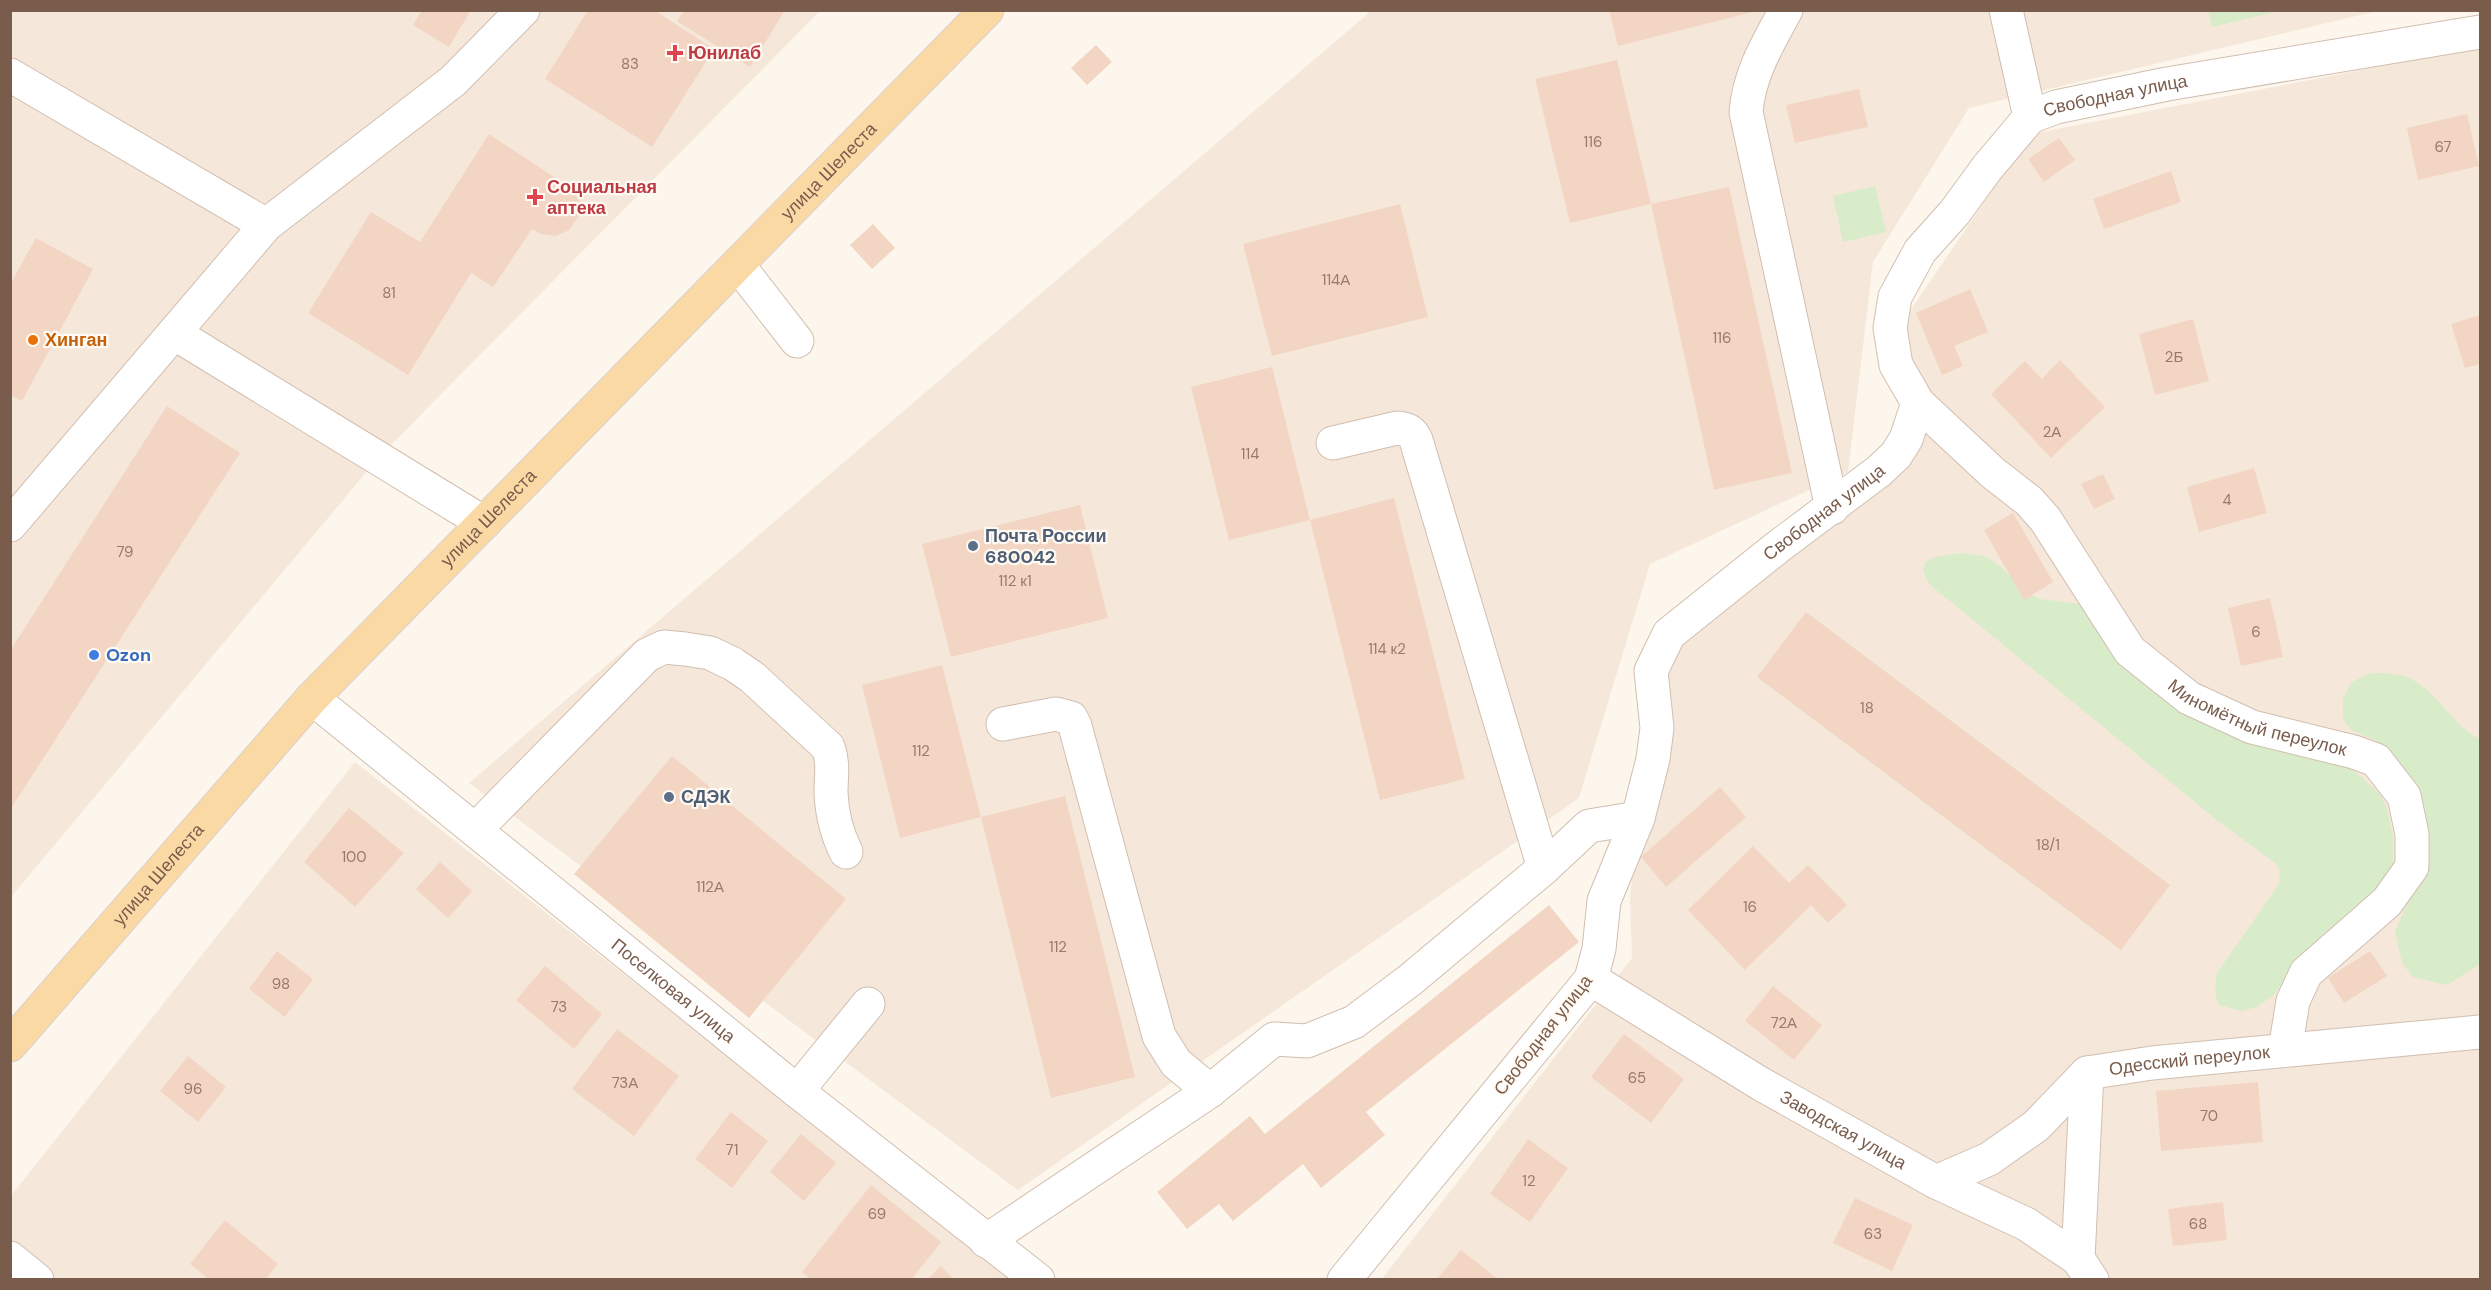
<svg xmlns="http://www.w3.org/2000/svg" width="2491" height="1290" font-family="'DM Sans',sans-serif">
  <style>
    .residential { fill: #f5e8da }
    .green { fill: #d8ecc9 }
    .building { fill: #f3d5c3 }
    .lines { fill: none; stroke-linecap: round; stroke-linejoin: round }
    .minor-casing { stroke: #d1beb0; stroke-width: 35 }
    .major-casing { stroke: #dad1cd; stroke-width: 35 }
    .minor { stroke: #fff; stroke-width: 33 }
    .major { stroke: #fbd9a5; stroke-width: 33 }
    .health-dot { fill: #e0444e; stroke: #fffaf3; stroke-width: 2 }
    .food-dot { fill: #e8710a; stroke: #fffaf3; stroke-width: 2 }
    .service-dot { fill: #5c6f8a; stroke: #fffaf3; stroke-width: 2 }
    .shop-dot { fill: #3f7fe0; stroke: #fffaf3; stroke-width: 2 }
    .labels { text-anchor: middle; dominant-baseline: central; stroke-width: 4.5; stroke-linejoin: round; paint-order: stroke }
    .number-label { font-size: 15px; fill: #987a6a }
    .health-label { font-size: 18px; font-weight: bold; fill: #be3a42; stroke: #fffaf3; text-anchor: start }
    .street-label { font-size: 18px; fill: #7a5c4d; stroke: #fffaf3 }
    .food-label { font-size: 18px; font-weight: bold; fill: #c56008; stroke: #fffaf3; text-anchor: start }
    .service-label { font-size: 18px; font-weight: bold; fill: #4e5e75; stroke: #fffaf3; text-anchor: start }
    .shop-label { font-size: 18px; font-weight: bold; fill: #366cbe; stroke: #fffaf3; text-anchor: start }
  </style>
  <rect width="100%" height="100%" fill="#fdf6ec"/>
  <g class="residential">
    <path d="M11,11H820L379,457L11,897Z"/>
    <path d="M1371,11H2377L1969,108L1873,262L1848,472L1650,564L1579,798L1018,1190L469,783Z"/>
    <path d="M2480,47V1279L1381,1280L1632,958L1630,897L1638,818L1663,674L1681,643L1910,460L1907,361L1903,321L2031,134Z"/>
    <path d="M355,762L1010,1279H11L10,1197Z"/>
  </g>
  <g class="green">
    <path d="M2208,10H2279V11L2212,27Z"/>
    <path d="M1875,186L1886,232L1843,242L1833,196Z"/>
    <path d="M1963,553L1985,556L2000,566L2026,592L2040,599L2089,605L2169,680L2335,758L2359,775L2380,794L2386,806L2393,835V865L2376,896L2291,970L2275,994L2257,1007L2241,1011L2219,1005C2214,994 2215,985 2217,973L2279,884L2280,870L2275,863L2218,821L1929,584L1923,571L1925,562L1935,557Z"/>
    <path d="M2371,673C2380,673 2391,673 2400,675C2434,683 2448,723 2480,739V964L2447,985L2413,977L2402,963L2395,932L2404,910L2429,867L2428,828L2419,794L2396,757L2375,740L2351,730L2343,719V698L2352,682Z"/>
  </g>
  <g class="building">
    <path d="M422,10H471L449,47L413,25Z"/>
    <path d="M588,10H654L714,49L652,147L545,79Z"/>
    <path d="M684,10H785L750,67L677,21Z"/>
    <path d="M1609,10H1757V11L1618,46Z"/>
    <path d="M1096,45L1112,62L1087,85L1071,68Z"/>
    <path d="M1617,60L1651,204L1570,223L1535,79Z"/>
    <path d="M1859,89L1868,127L1795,143L1786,105Z"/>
    <path d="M2467,114L2479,166L2418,180L2407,128Z"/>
    <path d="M489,134L572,189L579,200V216L569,230L556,236L541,234L532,229L493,287L471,273L408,375L308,313L371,212L420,242Z"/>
    <path d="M2059,138L2075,160L2044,182L2028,159Z"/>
    <path d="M2171,171L2181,202L2104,229L2093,199Z"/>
    <path d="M1729,187L1792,473L1714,490L1651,204Z"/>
    <path d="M1400,204L1428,317L1272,356L1243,244Z"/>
    <path d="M873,224L895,248L872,269L850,245Z"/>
    <path d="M36,238L93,269L22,401L10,395V285Z"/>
    <path d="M1970,289L1988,332L1954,346L1963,366L1942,375L1916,313Z"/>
    <path d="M2480,315V364L2465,368L2451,324Z"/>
    <path d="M2193,319L2209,381L2155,395L2139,334Z"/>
    <path d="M2060,360L2105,407L2051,458L1991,394L2025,361L2042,379Z"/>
    <path d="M1272,367L1310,520L1229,540L1191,387Z"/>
    <path d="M167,406L240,453L10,810V651Z"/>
    <path d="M2254,468L2267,513L2199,532L2187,487Z"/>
    <path d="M2103,474L2115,499L2094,509L2081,484Z"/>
    <path d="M1394,498L1465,779L1380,800L1310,520Z"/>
    <path d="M1080,505L1108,618L951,657L922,544Z"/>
    <path d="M2013,513L2053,582L2024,600L1984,530Z"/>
    <path d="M2270,598L2283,657L2241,666L2228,608Z"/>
    <path d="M1806,612L2170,885L2121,950L1757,677Z"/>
    <path d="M942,665L981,817L1065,796L1135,1077L1051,1098L981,817L900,838L862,685Z"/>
    <path d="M672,756L846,899L749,1018L574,874Z"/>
    <path d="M1720,787L1746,817L1666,887L1641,857Z"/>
    <path d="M349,808L404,853L355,907L304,862Z"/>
    <path d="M1753,846L1789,883L1808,865L1847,905L1828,923L1811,905L1745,970L1688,910Z"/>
    <path d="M440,862L472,891L448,918L416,889Z"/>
    <path d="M1549,905L1579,942L1366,1112L1385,1135L1321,1188L1303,1164L1233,1221L1219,1204L1187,1229L1157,1192L1250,1116L1265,1134Z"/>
    <path d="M277,951L313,979L285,1017L249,989Z"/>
    <path d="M2370,951L2387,976L2344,1003L2328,978Z"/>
    <path d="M545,966L602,1014L574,1049L516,1000Z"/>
    <path d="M1773,986L1822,1025L1794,1060L1745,1021Z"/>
    <path d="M617,1029L679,1076L634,1136L572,1089Z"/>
    <path d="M1624,1034L1684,1079L1651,1123L1591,1077Z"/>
    <path d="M188,1056L226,1087L198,1122L160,1091Z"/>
    <path d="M2258,1082L2263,1142L2161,1151L2156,1091Z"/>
    <path d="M731,1112L768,1141L732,1188L695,1159Z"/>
    <path d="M801,1134L836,1163L804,1201L770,1172Z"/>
    <path d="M1528,1139L1568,1168L1530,1222L1490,1194Z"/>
    <path d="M871,1185L941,1242L911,1280H811L802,1272Z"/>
    <path d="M1855,1198L1913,1225L1892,1271L1833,1243Z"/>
    <path d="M2223,1202L2227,1240L2173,1246L2168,1209Z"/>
    <path d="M225,1220L278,1264L265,1280H210L190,1264Z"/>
    <path d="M1461,1250L1499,1280L1438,1278Z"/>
    <path d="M941,1266L954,1280H927Z"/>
  </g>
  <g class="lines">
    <defs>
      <g id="minor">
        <path d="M1786,10C1768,43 1749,74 1746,112L1832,508"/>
        <path d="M2006,10L2030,117"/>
        <path d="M10,75L266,225"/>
        <path d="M738,265L797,341"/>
        <path d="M174,333L484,523"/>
        <path id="s1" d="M1918,403L1993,473L2029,501L2045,519L2130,651L2189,698L2252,727L2354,752L2376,760L2404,796L2412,834V867L2387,902L2306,973L2293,1001L2285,1050"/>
        <path d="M1333,443L1397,428C1408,429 1412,431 1416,440L1544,868"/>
        <path d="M10,525L266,225L453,81L523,10"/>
        <path id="s2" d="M312,698L797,1091L1038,1280"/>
        <path d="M1003,724L1056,714L1071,718L1075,726L1159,1036L1176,1063L1210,1091"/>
        <path d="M475,830L647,655L664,647L685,649L710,653L733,664L752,677L828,747C834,763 831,776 831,793C832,815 836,832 846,852"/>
        <path id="s3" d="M1591,979L1761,1084L1936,1182L2026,1224L2078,1259L2092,1280"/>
        <path d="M797,1091L868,1004"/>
        <path id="s4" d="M1936,1182L1989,1159L2036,1126L2087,1073L2152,1063L2480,1032"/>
        <path d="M986,1241L1210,1091L1274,1039L1307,1041L1354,1022L1410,980L1544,868L1589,826L1638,818"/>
        <path d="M10,1258L37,1280"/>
        <path d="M2078,1259L2087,1073"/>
        <path id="s5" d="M1344,1280L1591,979L1599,949L1604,901L1638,818L1653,759L1657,728L1651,671L1669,634L1779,546L1879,471L1896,455L1906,439L1918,403L1896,365L1890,328L1895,297L1920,251L1955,212L1987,168L2030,117L2056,107L2167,84L2480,32"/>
      </g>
      <g id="major">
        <path id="s6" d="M10,1045L312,698L987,10"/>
      </g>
    </defs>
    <use href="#minor" class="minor-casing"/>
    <use href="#major" class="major-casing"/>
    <use href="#minor" class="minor"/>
    <use href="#major" class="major"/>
  </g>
  <g class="health-dot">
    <path d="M672 44h6v6h6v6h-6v6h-6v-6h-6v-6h6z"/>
    <path d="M532 188h6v6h6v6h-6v6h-6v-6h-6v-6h6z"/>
  </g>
  <circle class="food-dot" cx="33" cy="340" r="6"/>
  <g class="service-dot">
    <circle cx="973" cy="546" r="6"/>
    <circle cx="669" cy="797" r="6"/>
  </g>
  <circle class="shop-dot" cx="94" cy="655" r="6"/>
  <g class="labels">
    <g class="number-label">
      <text x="630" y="64">83</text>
      <text x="1593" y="142">116</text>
      <text x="2443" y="147">67</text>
      <text x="1336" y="280">114А</text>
      <text x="389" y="293">81</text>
      <text x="1722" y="338">116</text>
      <text x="2174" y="357">2Б</text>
      <text x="2052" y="432">2А</text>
      <text x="1250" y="454">114</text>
      <text x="2227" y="500">4</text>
      <text x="125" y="552">79</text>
      <text x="1015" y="581">112 к1</text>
      <text x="2256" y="632">6</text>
      <text x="1387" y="649">114 к2</text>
      <text x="1867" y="708">18</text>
      <text x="921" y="751">112</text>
      <text x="2048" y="845">18/1</text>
      <text x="354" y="857">100</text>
      <text x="710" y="887">112А</text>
      <text x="1750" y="907">16</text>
      <text x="1058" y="947">112</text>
      <text x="281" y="984">98</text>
      <text x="559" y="1007">73</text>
      <text x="1784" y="1023">72А</text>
      <text x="1637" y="1078">65</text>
      <text x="625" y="1083">73А</text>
      <text x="193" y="1089">96</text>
      <text x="2209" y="1116">70</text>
      <text x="732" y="1150">71</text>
      <text x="1529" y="1181">12</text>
      <text x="877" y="1214">69</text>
      <text x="2198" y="1224">68</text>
      <text x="1873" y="1234">63</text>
    </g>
    <g class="health-label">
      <text x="688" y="53">Юнилаб</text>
      <text x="547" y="187">Социальная<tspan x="547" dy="21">аптека</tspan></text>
    </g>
    <g class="street-label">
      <text stroke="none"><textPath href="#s5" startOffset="1522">Свободная улица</textPath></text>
      <text stroke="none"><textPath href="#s6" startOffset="1198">улица Шелеста</textPath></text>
      <text stroke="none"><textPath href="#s5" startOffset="946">Свободная улица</textPath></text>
      <text stroke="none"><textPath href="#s6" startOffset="712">улица Шелеста</textPath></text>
      <text stroke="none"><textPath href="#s1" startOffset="476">Миномётный переулок</textPath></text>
      <text stroke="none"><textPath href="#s6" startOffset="226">улица Шелеста</textPath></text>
      <text stroke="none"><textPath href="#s2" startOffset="465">Поселковая улица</textPath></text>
      <text transform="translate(1543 1035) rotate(-52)">Свободная улица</text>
      <text stroke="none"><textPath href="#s4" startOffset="292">Одесский переулок</textPath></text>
      <text stroke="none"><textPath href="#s3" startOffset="294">Заводская улица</textPath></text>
    </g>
    <g class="food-label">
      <text x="45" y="340">Хинган</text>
    </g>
    <g class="service-label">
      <text x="985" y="536">Почта России<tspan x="985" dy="21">680042</tspan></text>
      <text x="681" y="797">СДЭК</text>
    </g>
    <g class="shop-label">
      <text x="106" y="655">Ozon</text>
    </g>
  </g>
  <rect width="2491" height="1290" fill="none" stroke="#7a5c4d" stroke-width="24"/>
</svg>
